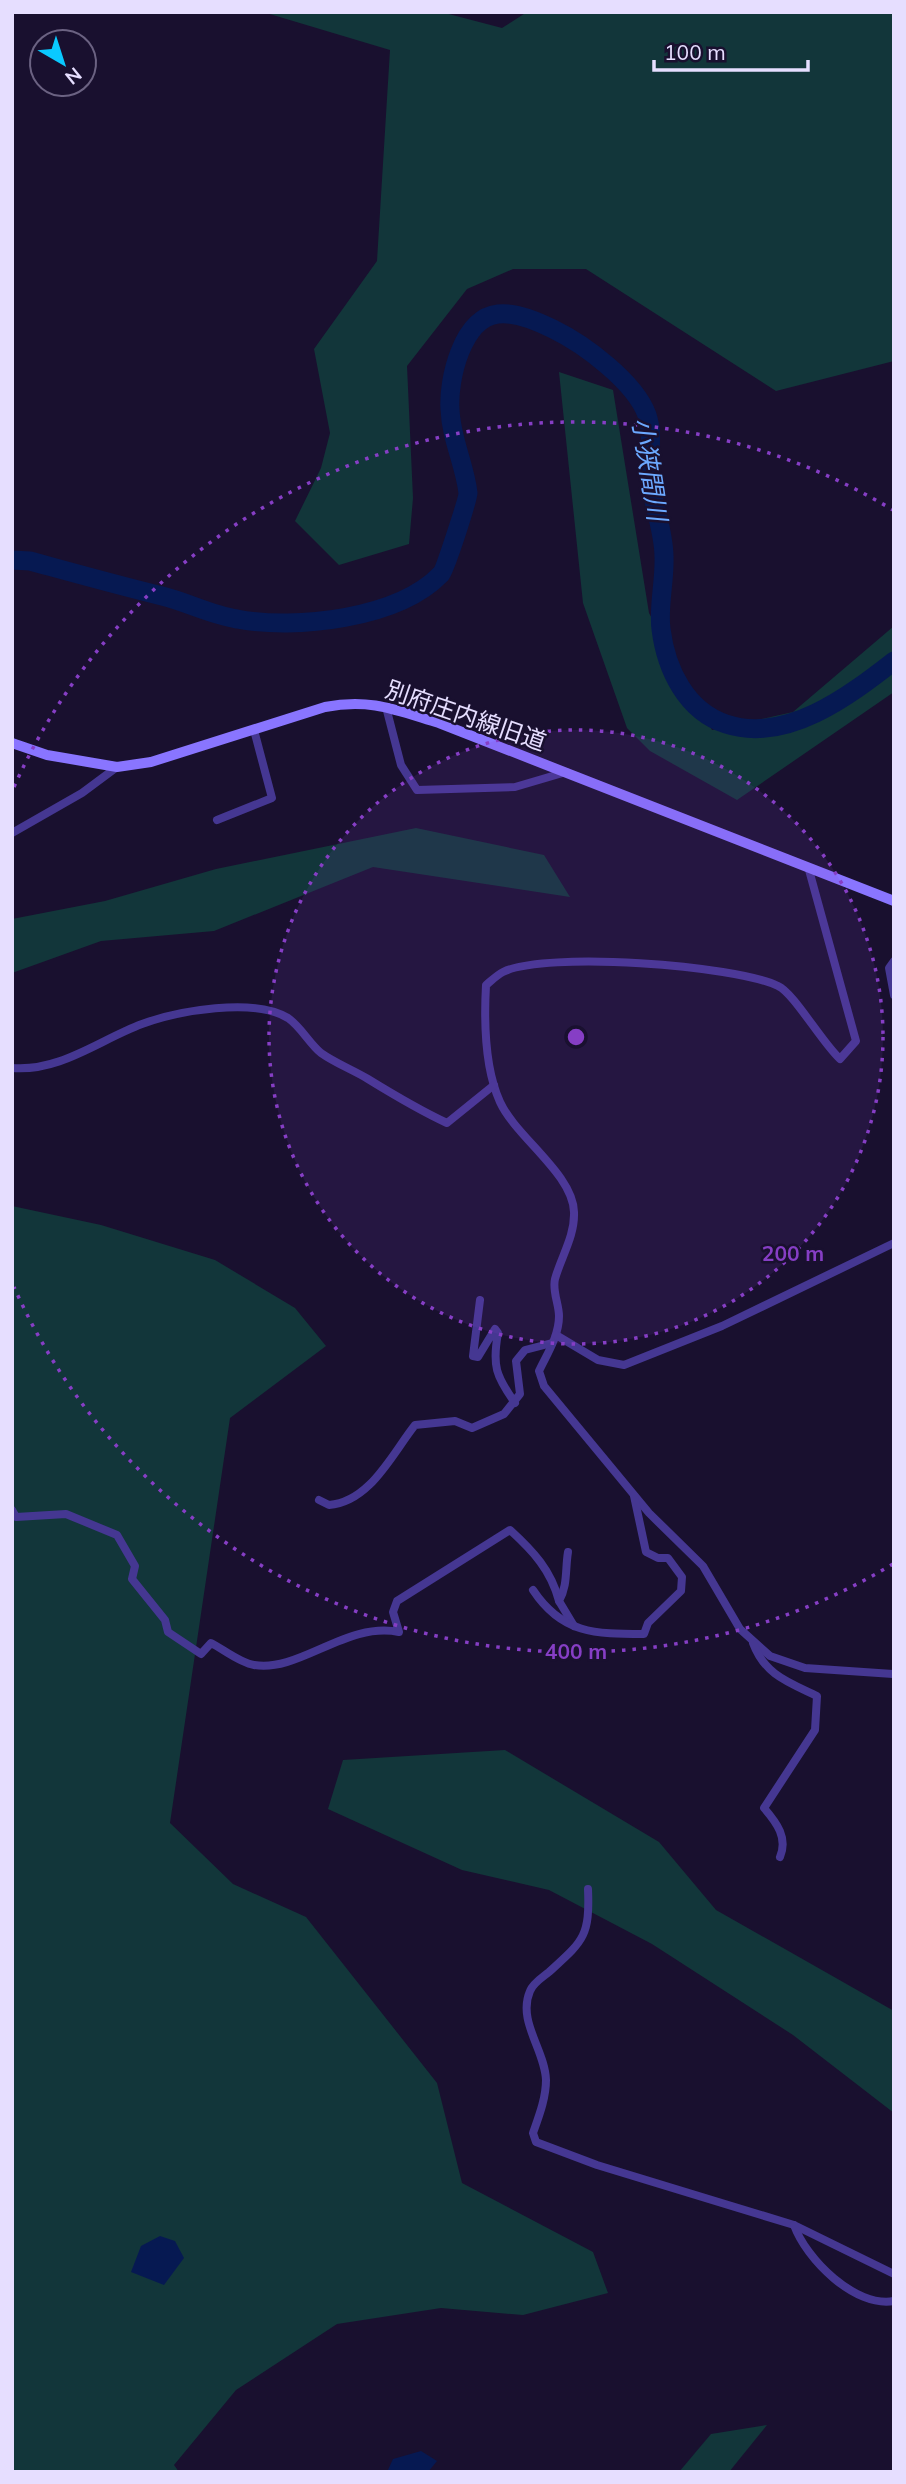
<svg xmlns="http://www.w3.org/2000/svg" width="906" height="2484" font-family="Mulish,'Noto Sans JP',sans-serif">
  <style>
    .green { fill: #12363a }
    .water { fill: #061952 }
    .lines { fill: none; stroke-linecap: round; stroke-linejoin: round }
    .river { stroke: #061952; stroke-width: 19 }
    .street { stroke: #453792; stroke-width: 8 }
    .secondary { stroke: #8975ff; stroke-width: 10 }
    .ring { fill: none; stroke: #863ec5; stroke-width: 3.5; stroke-dasharray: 3.5 7 }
    .labels { text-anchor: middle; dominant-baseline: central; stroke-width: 5; stroke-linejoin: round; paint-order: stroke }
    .street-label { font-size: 24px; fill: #e6deff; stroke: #19102f }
    .water-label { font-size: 26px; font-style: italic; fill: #6ca9ff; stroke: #19102f }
    .centre { fill: #863ec5; stroke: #19102f; stroke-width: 3.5 }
    .ring-label { font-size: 21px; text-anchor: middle; font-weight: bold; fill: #863ec5; stroke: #19102f; stroke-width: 5; stroke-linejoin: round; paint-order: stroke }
  </style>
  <rect width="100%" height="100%" fill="#19102f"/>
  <g class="green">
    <path d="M263,12H441L502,28L527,12H894V361L776,391L586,269H513L467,289L407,366L413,498L409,544L339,565L295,521L321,468L330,433L314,349L377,261L390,50Z"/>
    <path d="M559,372L613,390L649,613L712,730L793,712L894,626V692L737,800L650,751L627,728L583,603Z"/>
    <path d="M416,828L544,855L570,897L373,867L214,931L101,941L12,973V919L105,901L216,869Z"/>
    <path d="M12,1206L101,1225L215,1260L295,1308L326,1346L230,1418L170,1823L233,1884L306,1917L437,2083L462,2183L593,2252L608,2293L523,2315L441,2308L337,2324L236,2390L174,2465L179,2472H12Z"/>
    <path d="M505,1750L659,1842L716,1910L894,2011V2113L793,2035L652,1944L549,1890L462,1870L328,1809L343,1760Z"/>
    <path d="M767,2425L729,2472H679L711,2434Z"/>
  </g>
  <g class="water">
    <path d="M160,2236L175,2241L184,2258L164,2285L131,2272L141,2246Z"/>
    <path d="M421,2451L437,2461L428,2472H387L393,2459Z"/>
  </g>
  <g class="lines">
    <path class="river" d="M12,560L30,561C74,573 117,585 162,596C187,602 211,615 237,619C295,630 398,619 441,574C445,570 468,499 468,493C465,465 451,439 450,409C448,380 462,318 498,314C515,312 539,322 553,329C584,344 635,382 647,415C654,436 648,458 650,480C653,505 664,531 664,557C665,581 658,606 661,629C666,669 686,711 726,724C786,744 849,696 894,661"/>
    <g class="street">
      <path d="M386,707L401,765L417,790L515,787L566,772"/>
      <path d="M217,820L272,798L254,730"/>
      <path d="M12,833L82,793L117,767"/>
      <path d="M809,870L856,1041L840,1059C823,1044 793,992 778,986C735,965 545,951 503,972C497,975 491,981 486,985C484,1021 485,1069 500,1102C516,1137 573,1174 574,1212C575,1236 561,1257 555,1279C552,1291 559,1304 559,1316C559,1336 547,1354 539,1371L544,1386L649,1513L703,1566L740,1629L770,1656L805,1668L893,1674"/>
      <path d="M894,961L889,968L894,995"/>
      <path d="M12,1068C60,1072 99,1040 142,1024C177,1011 254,997 288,1018C301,1027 309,1043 321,1053C335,1063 353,1070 368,1079C394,1095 419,1110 447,1123L494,1085"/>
      <path d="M480,1300L473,1356L478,1357L495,1329L498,1333C492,1366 496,1376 515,1403"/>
      <path d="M556,1335L598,1360L624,1365L722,1326L894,1243"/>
      <path d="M319,1500L329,1505C370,1502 392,1454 415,1425L455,1421L472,1428L504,1414L520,1394L516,1361L525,1350L552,1343"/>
      <path d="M12,1510L16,1517L66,1514L117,1535L135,1566L132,1579L165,1620L168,1632L201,1654L211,1643C223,1649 240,1663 254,1665C299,1673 347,1621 399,1632L393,1612L397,1601L510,1530C533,1551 551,1570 559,1601"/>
      <path d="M568,1552C565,1570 568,1585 559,1601L574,1626"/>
      <path d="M533,1590C562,1634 595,1634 644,1634L648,1623L681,1591L682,1577L668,1558H658L646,1552L634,1496"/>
      <path d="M753,1643C765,1675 788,1682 817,1696L815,1730L764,1808C777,1823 788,1838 780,1857"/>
      <path d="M588,1889C590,1937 583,1941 549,1972C543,1977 533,1983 530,1991C517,2021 545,2050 546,2080C546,2098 539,2116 533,2133L536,2142L597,2165L794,2225L894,2274"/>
      <path d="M794,2225C806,2259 855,2308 894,2301"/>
    </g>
    <path class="secondary" d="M12,743L47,755L117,767L151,762L325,707C370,698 396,710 439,723L894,901"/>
  </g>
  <circle cx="576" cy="1037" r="307" fill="#863ec5" fill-opacity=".12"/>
  <g class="ring">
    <circle cx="576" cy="1037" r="307"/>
    <path d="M893 1564A615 615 0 0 1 14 1287M14 787A615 615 0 0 1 893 510"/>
  </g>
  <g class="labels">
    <g class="street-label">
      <text transform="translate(466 715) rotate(19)">別府庄内線旧道</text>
    </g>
    <g class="water-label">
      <text transform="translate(650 469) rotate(81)">小狭間川</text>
    </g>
  </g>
  <circle cx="576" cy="1037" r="10" class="centre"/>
  <g class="ring-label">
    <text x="793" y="1261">200 m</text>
    <text x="576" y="1659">400 m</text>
  </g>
  <rect width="906" height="2484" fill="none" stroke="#e6deff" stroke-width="28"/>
  <g transform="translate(63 63) rotate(141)"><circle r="33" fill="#19102f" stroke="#6b6282" stroke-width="2"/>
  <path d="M0-5L12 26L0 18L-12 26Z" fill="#0ac9ff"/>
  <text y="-10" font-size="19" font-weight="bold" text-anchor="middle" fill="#e6deff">N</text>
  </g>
  <path d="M654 60v10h154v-10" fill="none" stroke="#e6deff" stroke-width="3.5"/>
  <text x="664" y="60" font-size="21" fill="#e6deff" stroke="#19102f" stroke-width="5" paint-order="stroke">100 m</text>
</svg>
